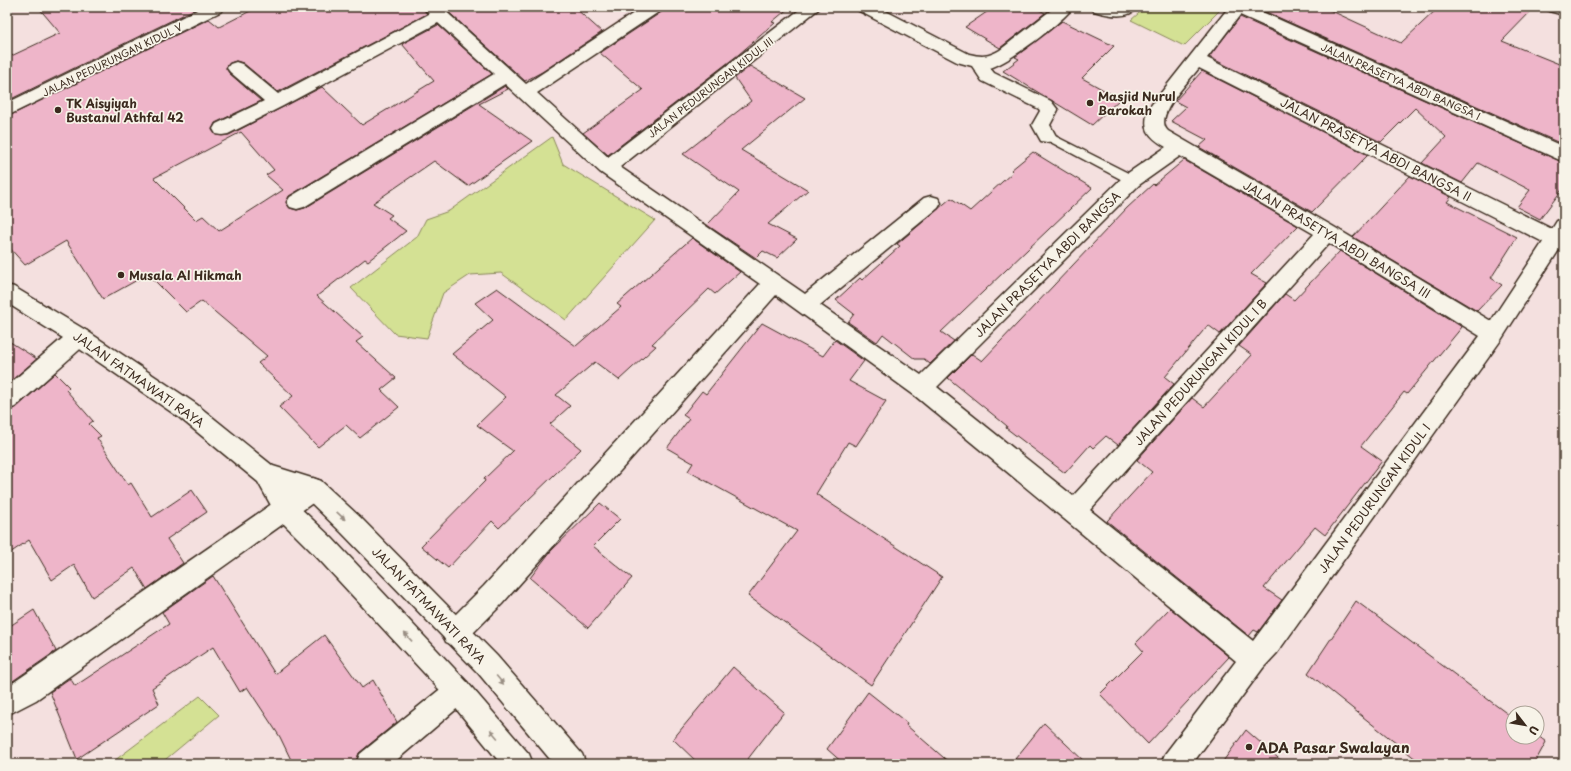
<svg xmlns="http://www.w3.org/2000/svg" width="1571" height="771" font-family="'Playpen Sans',sans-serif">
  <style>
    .green { fill: #d4e194; stroke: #888659 }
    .building { fill: #eeb5c9; stroke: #3b2a1e; fill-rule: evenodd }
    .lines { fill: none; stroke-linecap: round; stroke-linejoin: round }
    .lane-casing { stroke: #3b2a1e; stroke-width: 3 }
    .street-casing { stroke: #3b2a1e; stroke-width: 3 }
    .primary-casing { stroke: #3b2a1e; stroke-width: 3 }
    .lane { fill: #f7f3e8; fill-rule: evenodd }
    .street { fill: #f7f3e8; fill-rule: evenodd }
    .primary { fill: #f7f3e8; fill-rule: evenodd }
    .oneway { fill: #998e83 }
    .poi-dot { fill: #3b2a1e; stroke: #f7f3e8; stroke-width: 1.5 }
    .labels { text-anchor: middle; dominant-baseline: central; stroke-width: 3.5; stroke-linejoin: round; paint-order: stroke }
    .far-street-label { font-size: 10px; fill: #3b2a1e; stroke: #f7f3e8 }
    .poi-label { font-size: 12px; font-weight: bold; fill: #3b2a1e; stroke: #f7f3e8; text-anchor: start }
    .street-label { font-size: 12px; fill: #3b2a1e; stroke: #f7f3e8 }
    .near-poi-label { font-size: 14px; font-weight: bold; fill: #3b2a1e; stroke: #f7f3e8; text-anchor: start }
  </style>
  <rect width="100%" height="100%" fill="#f4e0df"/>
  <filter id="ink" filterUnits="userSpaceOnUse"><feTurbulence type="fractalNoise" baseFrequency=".025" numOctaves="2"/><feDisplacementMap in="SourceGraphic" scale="8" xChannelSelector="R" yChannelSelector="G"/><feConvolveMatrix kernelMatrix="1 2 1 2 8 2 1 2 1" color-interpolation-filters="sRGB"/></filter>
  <g filter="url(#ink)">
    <g class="green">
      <path d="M1146,7H1223L1184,46L1131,20Z"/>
      <path d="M552,137L563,164L655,220L566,320L501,273L470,275L443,293L427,338L395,334L351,288L417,237L426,219L449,211Z"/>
      <path d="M200,696L219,715L160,764H110Z"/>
    </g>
    <g class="building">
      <path d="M38,7H196L197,8L7,101V58L60,33Z"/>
      <path d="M258,7H422L427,14L278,92L243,63L236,61L230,63L226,68L229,73L261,101L215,123L212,130L216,135H229L322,87L362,125L434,81L402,44L438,25L492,74L289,196L286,203L290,208L297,210L305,208L505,86L508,89L479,104L532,141L468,186L434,161L373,203L392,215L388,218L406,231L368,261L365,259L317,296L363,337L356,342L396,378L381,390L399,407L360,438L346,425L318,447L279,407L293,396L258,363L267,356L202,301L186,312L148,274L103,299L66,241L25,265L7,245V117L209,19L219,27ZM241,132L274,170L266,175L283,190L219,231L203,216L196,220L154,178Z"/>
      <path d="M443,7H574L602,32L542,72L525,81Z"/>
      <path d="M669,7H790L772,22L775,23L738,55L608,155L583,133L643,90L600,53Z"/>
      <path d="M994,7H1034L1045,13L1000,48L965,27Z"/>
      <path d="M1255,7H1323L1401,43L1439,7H1535L1502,41L1564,66V145Z"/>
      <path d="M1240,17L1564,163V187L1540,219L1517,207L1530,190L1478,163L1462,183L1422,163L1446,137L1415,108L1381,142L1209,57Z"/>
      <path d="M1062,21L1114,46L1082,78L1120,99L1092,125L1003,71L1019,59L1015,57Z"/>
      <path d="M750,66L805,98L741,150L808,190L768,224L797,239L777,258L763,251L756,258L707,225L739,192L683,154L751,101L735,78Z"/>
      <path d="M1202,71L1368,155L1312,212L1199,147L1207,140L1171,121L1186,107L1175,101Z"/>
      <path d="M1033,152L1092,188L941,332L954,341L930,364L924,359H915L883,334L877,342L848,322L854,314L836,300L860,278L862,280L900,246L897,244L951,198L970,211L1013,172L1011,170Z"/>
      <path d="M1184,160L1298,226L1251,274L1267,283L1220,334L1208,325L1165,377L1174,384L1118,445L1106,436L1093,448L1090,445L1065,473L1006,428L1007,426L948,378L972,354L982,361L1127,208L1153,184L1154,185Z"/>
      <path d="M1410,176L1451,197L1447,202L1517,237L1491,278L1502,285L1477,311L1353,237Z"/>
      <path d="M692,238L740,272L715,294L709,289L652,344L656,346L619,380L595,362L556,395L570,406L550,424L581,449L499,528L492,521L448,568L421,546L485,481L484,479L513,451L477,425L506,397L452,354L493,320L475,303L497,288L576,346L621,307L617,304Z"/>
      <path d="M1340,251L1462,327L1407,394L1404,392L1361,446L1382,461L1325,535L1315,527L1264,588L1282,600L1258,632L1254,630L1249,636L1107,521L1152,472L1137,460L1192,398L1204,407L1252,355L1239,346L1285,294L1294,300Z"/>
      <path d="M762,323L823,356L835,340L864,361L849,381L886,401L856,446L848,442L816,494L942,577L871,685L748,596L797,531L688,471L693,463L667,448L689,419L683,415L702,391L706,394Z"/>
      <path d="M7,340L37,359L7,384Z"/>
      <path d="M55,373L69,387L66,390L93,421L89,424L101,436L97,438L128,485L131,483L152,517L192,490L207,512L167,539L183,563L147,589L134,568L92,597L74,565L52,580L29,540L7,555V411L16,408Z"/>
      <path d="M600,503L620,519L593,546L632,578L588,628L530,578L551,551Z"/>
      <path d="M213,576L275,674L324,635L362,688L373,680L397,722L359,753L355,764H293L280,737L247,687L240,692L213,647L152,688L159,704L77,759L50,692L70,678L75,686L169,624L162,612Z"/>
      <path d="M1356,601L1513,718V737H1537V735L1546,742L1534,764H1422L1308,673Z"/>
      <path d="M1170,608L1229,657L1148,744L1100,694L1143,651L1136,643Z"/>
      <path d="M34,610L56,651L7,685V628Z"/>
      <path d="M733,667L784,712L744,764H699L673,739Z"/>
      <path d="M868,692L907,723L906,725L951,764H844L827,749Z"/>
      <path d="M1044,723L1087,764H1011Z"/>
      <path d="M1246,730L1285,764H1221Z"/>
    </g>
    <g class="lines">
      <defs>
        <path id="lane" d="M1047,132L1136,177L1137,180L1136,183H1128L1043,138L1042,136Z"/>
        <g id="street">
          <path d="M203,7H224L222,11L7,116V103Z"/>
          <path d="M423,7H441L526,84L643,7H662L660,11L537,93L608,157L803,7H821L620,167L805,294L924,198L931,196L938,198L941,203L938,208L820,305L921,375L1125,175L1166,147C1148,136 1142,129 1149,108L1229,7H1251L1564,147V162L1240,15L1207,58L1552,229L1557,221L1564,219V242L1501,340L1277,653L1263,668L1192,764H1161L1165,754L1236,661L914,395L776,295L502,604L464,642L455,646L446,642L442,633L446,624L484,586L760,284L600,172L505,84L304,207L297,209L290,207L287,202L290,197L494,74L438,23L283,106L228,134L222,135L216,134L213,129L216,124L264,101L230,72L227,68L230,64L236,62L242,64L278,94L429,14ZM1199,68L1543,242L1491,321L1334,227L1168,131C1152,117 1190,80 1199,68ZM1180,156L1314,234L1073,496L937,387L1139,185ZM1329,243L1480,336L1253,641L1090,510Z"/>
          <path d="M857,7H878L969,54C982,57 988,57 1000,50L1055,7H1073C1063,22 1008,63 990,68L994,73L1051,101L1058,110L1050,125L1056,136L1053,141L1047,142L1041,141L1032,125L1040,111L1039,109L982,81L972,66L957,62L859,11Z"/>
          <path d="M1092,7H1138C1129,20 1107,15 1094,11Z"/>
          <path d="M1547,7H1564V15L1549,11Z"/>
          <path d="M79,328L87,331L90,337L87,343L15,407L7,410V386L71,331Z"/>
          <path d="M313,478L321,481L325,489L321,497L36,700L7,715V687L305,481Z"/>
          <path d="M458,678L467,682L471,691L467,700L392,764H356L360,754L449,682Z"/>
        </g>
        <path id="primary" d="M7,285L14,287L87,331L196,404L273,466L321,481L360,517L497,656L582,754L586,764H554L479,674L342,533L305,497L289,492L294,502L332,538L467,682L529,754L533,764H501L449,700L314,554L278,518L258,482L180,418L71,343L7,303Z"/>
      </defs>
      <use href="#lane" class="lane-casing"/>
      <use href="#street" class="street-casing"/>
      <use href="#primary" class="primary-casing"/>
      <use href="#lane" class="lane"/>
      <use href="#street" class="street"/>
      <use href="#primary" class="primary"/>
    </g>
    <defs><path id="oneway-solid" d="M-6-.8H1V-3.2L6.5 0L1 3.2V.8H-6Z"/></defs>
    <g class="oneway">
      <use href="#oneway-solid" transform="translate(341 516) rotate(43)"/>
      <use href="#oneway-solid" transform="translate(408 637) rotate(-133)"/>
      <use href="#oneway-solid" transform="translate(500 680) rotate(50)"/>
      <use href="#oneway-solid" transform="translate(494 734) rotate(-130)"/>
    </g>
  </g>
  <g class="poi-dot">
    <circle cx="1090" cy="103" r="4"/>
    <circle cx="58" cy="110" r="4"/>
    <circle cx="121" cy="275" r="4"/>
    <circle cx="1249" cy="747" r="4"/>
  </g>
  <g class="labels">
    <g class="far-street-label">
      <text transform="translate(112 59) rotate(-26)">JALAN PEDURUNGAN KIDUL V</text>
      <text transform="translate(1401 81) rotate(24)">JALAN PRASETYA ABDI BANGSA I</text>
      <text transform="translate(710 87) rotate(-38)">JALAN PEDURUNGAN KIDUL III</text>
    </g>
    <g class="poi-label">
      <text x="1098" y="96">Masjid Nurul<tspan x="1098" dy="14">Barokah</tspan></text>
      <text x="66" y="103">TK Aisyiyah<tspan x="66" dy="14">Bustanul Athfal 42</tspan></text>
      <text x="129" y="275">Musala Al Hikmah</text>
    </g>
    <g class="street-label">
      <text transform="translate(1376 149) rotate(27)">JALAN PRASETYA ABDI BANGSA II</text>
      <text transform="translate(1337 239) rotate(31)">JALAN PRASETYA ABDI BANGSA III</text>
      <text transform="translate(1047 264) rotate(-45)">JALAN PRASETYA ABDI BANGSA</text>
      <text transform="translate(1200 372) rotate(-48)">JALAN PEDURUNGAN KIDUL I B</text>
      <text transform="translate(139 379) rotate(35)">JALAN FATMAWATI RAYA</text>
      <text transform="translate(1374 498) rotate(-54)">JALAN PEDURUNGAN KIDUL I</text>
      <text transform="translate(429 605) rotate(46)">JALAN FATMAWATI RAYA</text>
    </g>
    <g class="near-poi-label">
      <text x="1257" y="747">ADA Pasar Swalayan</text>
    </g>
  </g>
  <rect width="1571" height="771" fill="none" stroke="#f7f3e8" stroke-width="24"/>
  <rect x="12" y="12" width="1547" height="747" fill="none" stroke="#3b2a1e" stroke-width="1.5" filter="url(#ink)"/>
  <g transform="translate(1525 725) rotate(121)"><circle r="19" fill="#f7f3e8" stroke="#aca397"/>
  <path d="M0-3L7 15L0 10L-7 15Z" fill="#3b2a1e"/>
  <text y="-6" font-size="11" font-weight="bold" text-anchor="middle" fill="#3b2a1e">U</text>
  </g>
</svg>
